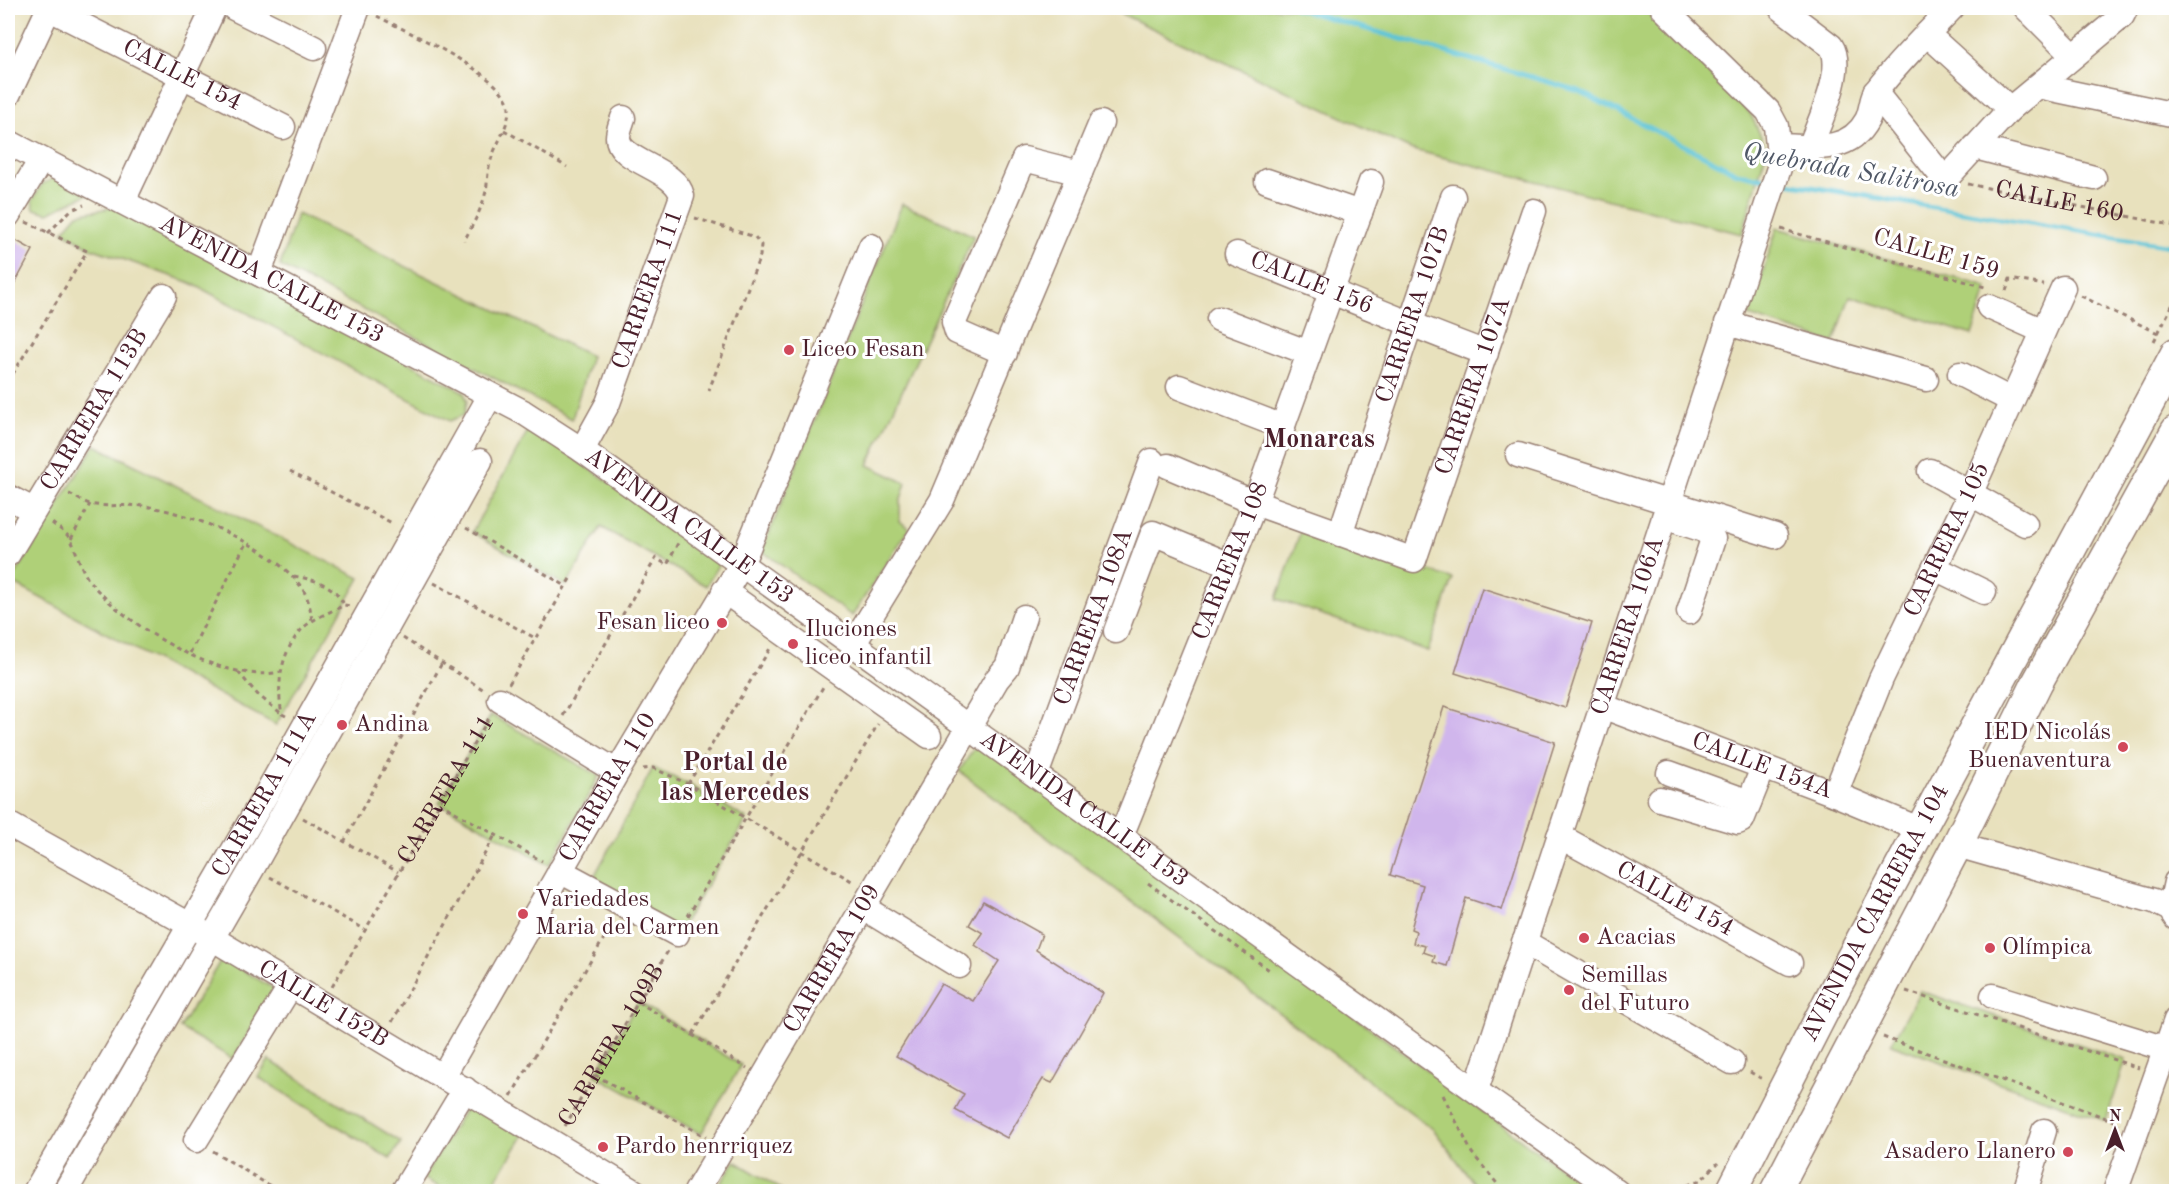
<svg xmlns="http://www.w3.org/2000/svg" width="2184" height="1199" font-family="'Old Standard TT',serif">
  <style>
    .green { fill: #afd078; stroke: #7c7852; stroke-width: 1.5 }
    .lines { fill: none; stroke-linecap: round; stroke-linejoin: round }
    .stream { stroke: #5ac3d6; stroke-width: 5 }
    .building { fill: #d0b6ec }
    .minor-casing { stroke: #998074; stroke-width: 27 }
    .major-casing { stroke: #998074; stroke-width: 33 }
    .path { stroke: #998074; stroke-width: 3; stroke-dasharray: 4.5 4.5; stroke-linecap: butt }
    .minor { stroke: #fff; stroke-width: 24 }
    .major { stroke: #fff; stroke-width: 30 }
    .poi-dot { fill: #d1495b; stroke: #fff; stroke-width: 2 }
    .labels { text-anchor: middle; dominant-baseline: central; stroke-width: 6; stroke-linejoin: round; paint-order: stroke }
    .street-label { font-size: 24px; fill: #4a1f2b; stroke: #fff }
    .poi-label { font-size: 24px; fill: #4a1f2b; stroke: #fff; text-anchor: start }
    .water-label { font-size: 26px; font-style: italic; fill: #505867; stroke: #fff }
    .neighbourhood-label { font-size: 26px; font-weight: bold; fill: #4a1f2b; stroke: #fff }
  </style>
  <rect width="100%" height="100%" fill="#fff"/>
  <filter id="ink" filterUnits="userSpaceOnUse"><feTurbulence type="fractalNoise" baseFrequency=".0167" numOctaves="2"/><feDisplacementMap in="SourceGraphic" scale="12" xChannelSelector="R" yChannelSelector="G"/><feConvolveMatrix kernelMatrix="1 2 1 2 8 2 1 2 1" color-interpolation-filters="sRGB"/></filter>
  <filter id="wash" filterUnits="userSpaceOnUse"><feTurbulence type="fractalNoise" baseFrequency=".008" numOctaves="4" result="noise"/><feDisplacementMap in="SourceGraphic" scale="24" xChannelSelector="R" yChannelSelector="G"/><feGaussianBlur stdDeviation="1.35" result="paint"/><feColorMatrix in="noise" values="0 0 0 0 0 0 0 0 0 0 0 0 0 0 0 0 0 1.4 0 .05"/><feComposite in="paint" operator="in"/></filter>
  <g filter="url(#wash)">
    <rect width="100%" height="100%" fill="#e8e1bd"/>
    <g class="green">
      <path d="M1109,8H1643L1750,113L1767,149L1742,234L1410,149Z"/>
      <path d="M55,178L88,194L48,213L34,209L32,201L42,184Z"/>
      <path d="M902,204L974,236L868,465L906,483L900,502V521L909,529L852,616L762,551Z"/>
      <path d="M115,207L464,392L467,401L464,415L450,421L191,283L91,248L63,231L78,214Z"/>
      <path d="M297,214L591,356L572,419L280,266Z"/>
      <path d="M1777,228L1987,287L1972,335L1850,296L1834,343L1749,316Z"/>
      <path d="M530,427L721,560L706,586L601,527L566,586L472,532Z"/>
      <path d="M95,445L360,578L276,725L11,582Z"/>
      <path d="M1302,527L1453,579L1428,651L1277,599Z"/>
      <path d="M491,715L599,776L549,865L439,803Z"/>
      <path d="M980,740L1543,1156L1594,1191H1480L1434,1130L959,771Z"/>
      <path d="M653,768L688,784L747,819L677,934L589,886Z"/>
      <path d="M222,958L275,989L233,1059L180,1028Z"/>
      <path d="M1920,991L2126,1060L2106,1121L1891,1044Z"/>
      <path d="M638,1002L741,1065L701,1134L595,1075Z"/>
      <path d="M269,1060L401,1142L390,1159L258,1077Z"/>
      <path d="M469,1103L523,1136L489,1191H446L423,1178Z"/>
      <path d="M735,1161L784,1191H716Z"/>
    </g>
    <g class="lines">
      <g class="stream">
        <path d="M1295,8L1579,91L1737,173L1769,180"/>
        <path d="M1781,182L2176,247"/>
      </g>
    </g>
    <g id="blocks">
      <g class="building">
        <path d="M8,236L33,250L8,296Z"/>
        <path d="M1482,588L1592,623L1565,708L1455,673Z"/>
        <path d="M1444,707L1555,742L1502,910L1466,898L1447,966L1433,962L1435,956L1423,952L1425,946L1413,943L1416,931L1411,929L1423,885L1390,875Z"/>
        <path d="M983,901L1042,934L1036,950L1103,993L1052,1083L1043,1079L1007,1138L955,1110L964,1094L896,1056L941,984L973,1001L999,961L975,945L983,933L969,925Z"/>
      </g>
    </g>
  </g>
  <g filter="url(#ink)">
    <use href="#blocks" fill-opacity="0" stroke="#998074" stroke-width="1.5"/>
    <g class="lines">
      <defs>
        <g id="minor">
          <path id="s4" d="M48,8L283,127"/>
          <path d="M234,8L314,48"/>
          <path d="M1781,8L1831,46C1846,69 1819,122 1810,147"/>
          <path d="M2026,8L2073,55"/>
          <path d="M1927,34L2010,109"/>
          <path d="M2038,86L2176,115"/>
          <path d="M1875,92L1945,180L2010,109L2122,16L2126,8"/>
          <path d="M8,95L49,8"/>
          <path id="s5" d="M8,142L523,412L582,450L1617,1192"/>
          <path d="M1780,146C1811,147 1849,154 1867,120C1872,111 1871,98 1877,90C1899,61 1927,34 1952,8"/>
          <path d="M1975,147L2094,178"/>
          <path d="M1267,181L1360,213"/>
          <path d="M123,201L214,8"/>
          <path d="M8,215L41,160"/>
          <path id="s6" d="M1237,254C1320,286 1402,322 1486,353"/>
          <path d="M259,273L358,8"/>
          <path d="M1989,307L2043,331"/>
          <path d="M1219,319L1309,353"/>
          <path d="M1727,323L1926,379"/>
          <path d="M1005,353L957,332L954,322L1024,159L1080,173"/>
          <path d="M1960,374L2011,400"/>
          <path d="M1179,387L1283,427"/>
          <path id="s7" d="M582,450L608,403L682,196C676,168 618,162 618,137C618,131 621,124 623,118"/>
          <path d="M1518,455L1775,536"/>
          <path id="s8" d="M1168,466L1255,503L1414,560L1534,211"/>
          <path d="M1930,471L2025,524"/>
          <path d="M8,497L33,510"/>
          <path d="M1664,517L1704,530L1713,539L1689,612"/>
          <path id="s9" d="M1340,534L1453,197"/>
          <path id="s10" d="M8,554L164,296"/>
          <path d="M1935,568L1984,592"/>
          <path d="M724,591L929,736"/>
          <path d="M1116,631L1153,533L1230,565"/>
          <path d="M853,645L942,500L1101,123"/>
          <path d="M500,700L617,772"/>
          <path id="s11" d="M1602,706L1835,794L1921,830"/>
          <path d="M1669,773L1749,802"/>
          <path id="s12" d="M1036,775L1152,461"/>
          <path id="s13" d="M1835,794L1881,679L1971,492L2063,288"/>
          <path d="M1660,799L1738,822L1742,820L1763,768"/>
          <path id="s14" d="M8,824L190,925L635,1192"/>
          <path id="s15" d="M1121,836L1255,503L1371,182"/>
          <path id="s16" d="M1559,836L1790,963"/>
          <path d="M1957,845L2154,901L2170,909L2176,918"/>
          <path d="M560,871L677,934"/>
          <path d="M864,908L959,966"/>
          <path d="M2170,909L2176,882"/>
          <path d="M1524,942L1732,1062"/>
          <path d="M1993,996L2166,1049"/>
          <path id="s17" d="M443,1076L617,772L741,565L871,246"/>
          <path id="s18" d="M1476,1090L1780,165L1776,126L1768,111L1663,8"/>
          <path d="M196,1140L291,985"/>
          <path id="s19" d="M35,1192L268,791L490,396"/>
          <path d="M65,1192L253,867L480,461"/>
          <path d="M403,1192L465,1089"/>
          <path id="s20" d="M696,1192L997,679L1007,667L1024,617"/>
          <path d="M2025,1192L2044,1131"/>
          <path d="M2115,1192L2176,1020"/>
        </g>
        <g id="major">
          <path id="s21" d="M1731,1192L1837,985L2176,353"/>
          <path d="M1775,1192L1957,845L2037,683L2176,431"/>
        </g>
      </defs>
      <use href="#minor" class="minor-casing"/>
      <use href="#major" class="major-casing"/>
      <g class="path">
        <path d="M377,16C405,31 508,76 509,108C509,127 496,143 491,160C487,170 488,181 486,191C482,209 472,226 464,241"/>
        <path d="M504,130L567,167"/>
        <path id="s1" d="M1968,184L2176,226"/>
        <path d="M695,218L755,237L761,245L760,256L709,390"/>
        <path d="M1781,229L1985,287"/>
        <path d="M48,233L71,210L84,205"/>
        <path d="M2006,291L2010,279L2044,285"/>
        <path d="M2081,296L2158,333"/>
        <path d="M2154,341L2176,298"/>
        <path d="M8,382L87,251L26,222"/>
        <path d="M290,471L394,524"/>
        <path d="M69,494C76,497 83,502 90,504C109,508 131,503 150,507C197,515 274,548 302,588C309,599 311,610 312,623"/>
        <path d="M52,523C58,528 69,534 72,542C78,555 81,571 91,583C127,626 222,685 280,672"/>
        <path d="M466,528L566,586"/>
        <path d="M71,539L90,504"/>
        <path d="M294,576C315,580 335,584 344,605"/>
        <path d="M434,583L535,638"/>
        <path d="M403,638L484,690"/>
        <path d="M190,653L246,543"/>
        <path d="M238,672L258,695L282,714"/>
        <path d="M509,684L571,577"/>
        <path d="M286,716L282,714C276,684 281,652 302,629C313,618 331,612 344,605L350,606"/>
        <path d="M563,716L656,558L667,565L678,543"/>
        <path d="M643,769L653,768L688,784L855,883"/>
        <path d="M688,784L771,647"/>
        <path d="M439,803L542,861"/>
        <path d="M303,818L398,872"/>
        <path d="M344,842L442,663"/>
        <path d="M270,877L366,930"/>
        <path d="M1148,883L1272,972"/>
        <path d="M688,916L823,687"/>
        <path id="s2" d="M332,987L489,718"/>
        <path d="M1906,991L2139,1068"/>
        <path d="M638,1002L747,1068"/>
        <path d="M392,1022L495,835"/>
        <path d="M693,1034L878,724"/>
        <path d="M1883,1037L2120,1123"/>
        <path d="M1750,1072L1762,1079"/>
        <path d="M595,1075L706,1137"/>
        <path d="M1443,1095L1472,1153L1504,1192"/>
        <path d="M511,1096L613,923"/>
        <path id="s3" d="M565,1126L668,951"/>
        <path d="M213,1151L280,1192"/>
        <path d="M1686,1192L1684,1187L1702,1179L1718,1163"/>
      </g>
      <use href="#minor" class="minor"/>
      <use href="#major" class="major"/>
    </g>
  </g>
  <g class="poi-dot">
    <circle cx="789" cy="350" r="6"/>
    <circle cx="722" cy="623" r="6"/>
    <circle cx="793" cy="644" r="6"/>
    <circle cx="342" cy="725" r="6"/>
    <circle cx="2123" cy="747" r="6"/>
    <circle cx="523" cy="914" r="6"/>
    <circle cx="1584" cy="938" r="6"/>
    <circle cx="1990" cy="948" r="6"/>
    <circle cx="1569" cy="990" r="6"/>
    <circle cx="603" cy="1147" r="6"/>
    <circle cx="2068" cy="1152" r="6"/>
  </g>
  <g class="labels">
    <g class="street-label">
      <text stroke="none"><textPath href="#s4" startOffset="150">CALLE 154</textPath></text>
      <text stroke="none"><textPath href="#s1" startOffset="93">CALLE 160</textPath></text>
      <text transform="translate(1936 255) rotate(16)">CALLE 159</text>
      <text stroke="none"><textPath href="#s5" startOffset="297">AVENIDA CALLE 153</textPath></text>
      <text stroke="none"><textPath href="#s6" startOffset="80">CALLE 156</textPath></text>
      <text stroke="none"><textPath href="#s7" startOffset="174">CARRERA 111</textPath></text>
      <text stroke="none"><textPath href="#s9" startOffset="231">CARRERA 107B</textPath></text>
      <text stroke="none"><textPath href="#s8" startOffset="447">CARRERA 107A</textPath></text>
      <text stroke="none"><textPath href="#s10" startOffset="168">CARRERA 113B</textPath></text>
      <text stroke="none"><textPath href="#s5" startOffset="783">AVENIDA CALLE 153</textPath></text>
      <text stroke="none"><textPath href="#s13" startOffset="278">CARRERA 105</textPath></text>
      <text stroke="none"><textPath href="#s15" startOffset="296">CARRERA 108</textPath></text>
      <text stroke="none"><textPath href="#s12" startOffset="168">CARRERA 108A</textPath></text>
      <text stroke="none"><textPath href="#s18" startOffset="488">CARRERA 106A</textPath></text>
      <text stroke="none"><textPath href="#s11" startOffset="171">CALLE 154A</textPath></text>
      <text stroke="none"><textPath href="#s17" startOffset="332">CARRERA 110</textPath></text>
      <text stroke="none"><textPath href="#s2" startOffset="228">CARRERA 111</textPath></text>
      <text stroke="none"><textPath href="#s19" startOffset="459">CARRERA 111A</textPath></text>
      <text stroke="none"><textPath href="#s5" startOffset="1269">AVENIDA CALLE 153</textPath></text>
      <text stroke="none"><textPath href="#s16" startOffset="132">CALLE 154</textPath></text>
      <text stroke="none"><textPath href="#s21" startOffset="314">AVENIDA CARRERA 104</textPath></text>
      <text stroke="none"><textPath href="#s20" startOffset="270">CARRERA 109</textPath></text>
      <text stroke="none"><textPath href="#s14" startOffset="363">CALLE 152B</textPath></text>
      <text stroke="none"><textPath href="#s3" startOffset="93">CARRERA 109B</textPath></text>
    </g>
    <g class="poi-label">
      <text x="801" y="350">Liceo Fesan</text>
      <text x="710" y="623" text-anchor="end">Fesan liceo</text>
      <text x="805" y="630">Iluciones<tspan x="805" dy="28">liceo infantil</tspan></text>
      <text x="354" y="725">Andina</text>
      <text x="2111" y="733" text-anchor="end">IED Nicolás<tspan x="2111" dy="28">Buenaventura</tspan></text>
      <text x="535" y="900">Variedades<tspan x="535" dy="28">Maria del Carmen</tspan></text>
      <text x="1596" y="938">Acacias</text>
      <text x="2002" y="948">Olímpica</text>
      <text x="1581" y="976">Semillas<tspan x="1581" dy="28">del Futuro</tspan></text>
      <text x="615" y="1147">Pardo henrriquez</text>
      <text x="2056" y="1152" text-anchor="end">Asadero Llanero</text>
    </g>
    <g class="water-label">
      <text transform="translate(1851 171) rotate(10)">Quebrada Salitrosa</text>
    </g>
    <g class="neighbourhood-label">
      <text x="1319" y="440">Monarcas</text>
      <text x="735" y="763">Portal de<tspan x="735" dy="30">las Mercedes</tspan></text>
    </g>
  </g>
  <rect width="2184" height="1199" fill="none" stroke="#fff" stroke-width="30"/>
  <g transform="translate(2115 1130)" stroke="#ffffff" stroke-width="4.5" paint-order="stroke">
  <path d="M0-4.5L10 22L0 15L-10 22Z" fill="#4a1f2b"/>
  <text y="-9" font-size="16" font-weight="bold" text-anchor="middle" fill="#4a1f2b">N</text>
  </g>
</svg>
